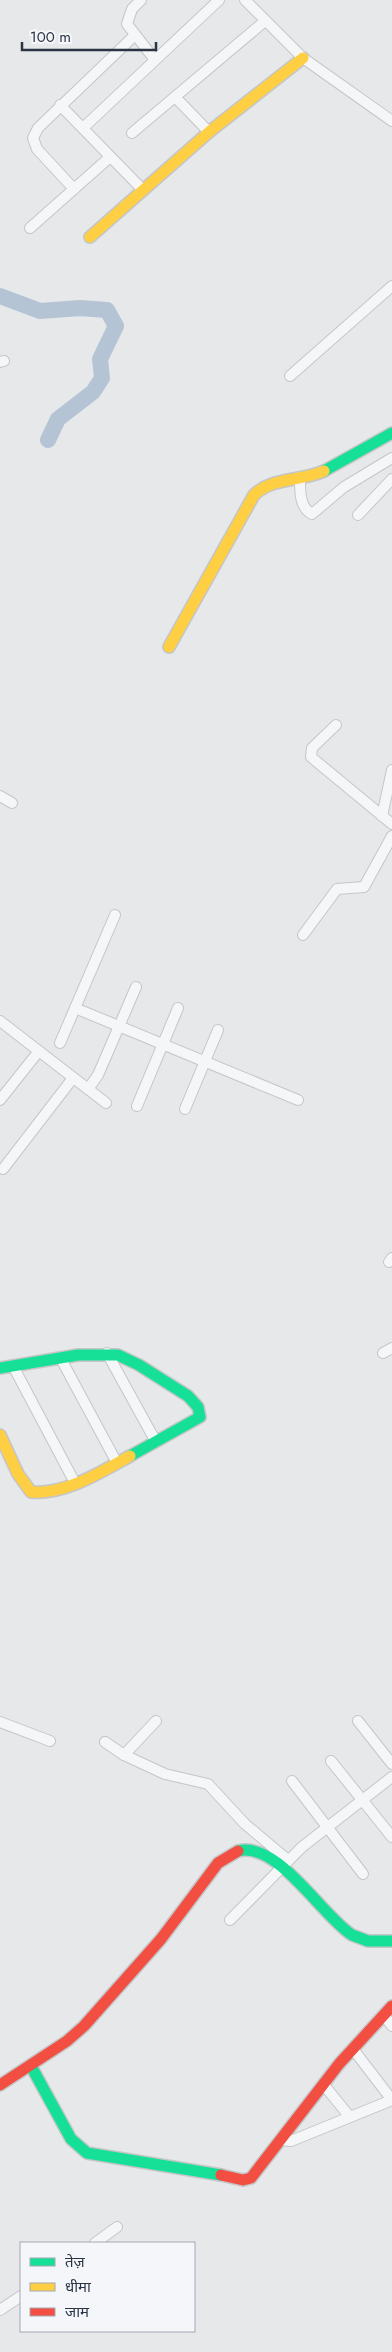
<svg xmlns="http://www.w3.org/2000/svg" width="392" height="2352" font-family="Jost,'Noto Sans Devanagari',sans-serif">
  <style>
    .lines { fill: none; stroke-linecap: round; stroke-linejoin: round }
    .river { stroke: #b4c4d5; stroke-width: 16 }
    .street-casing { stroke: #c4c6c8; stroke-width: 12 }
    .fast-casing { stroke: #c4c6c8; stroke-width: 14 }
    .slow-casing { stroke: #c4c6c8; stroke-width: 14 }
    .jam-casing { stroke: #c4c6c8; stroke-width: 14 }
    .street { stroke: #f5f6f7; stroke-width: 10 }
    .fast { stroke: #16e098; stroke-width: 11 }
    .slow { stroke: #ffcf43; stroke-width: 11 }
    .jam { stroke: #f24e42; stroke-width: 11 }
  </style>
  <rect width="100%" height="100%" fill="#e6e8ea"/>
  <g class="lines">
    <path class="river" d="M0,296L40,311L80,308L107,310L116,326L100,359L102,378L93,392L58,419L48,440"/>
    <defs>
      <g id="street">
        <path d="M141,0L132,9L127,24L155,60"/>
        <path d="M245,0L303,58L392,121"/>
        <path d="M175,97L209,132"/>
        <path d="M60,105L143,190"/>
        <path d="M83,128L219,0"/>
        <path d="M132,133L265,21"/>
        <path d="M74,189L37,149L33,138L38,128L134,36"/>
        <path d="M30,228L110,157"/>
        <path d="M0,362L4,361"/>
        <path d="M290,376L392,286"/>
        <path d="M300,480C300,492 300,508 312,514L344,487L392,458"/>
        <path d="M358,515L392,479"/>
        <path d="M336,725L312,748L311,757L392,824"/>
        <path d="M0,796L12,803"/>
        <path d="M382,816L392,770"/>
        <path d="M303,935L337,889L364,887L392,836"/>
        <path d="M75,1008L298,1100"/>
        <path d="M0,1021L106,1103"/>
        <path d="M60,1043L115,915"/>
        <path d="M88,1089L98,1075L136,987"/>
        <path d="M0,1100L39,1051"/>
        <path d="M137,1106L178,1008"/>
        <path d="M185,1109L218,1030"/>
        <path d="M3,1169L73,1078"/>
        <path d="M389,1262L392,1258"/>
        <path d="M107,1353L156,1442"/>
        <path d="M383,1353L392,1348"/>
        <path d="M61,1359L117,1463"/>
        <path d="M13,1366L75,1483"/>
        <path d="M358,1721L392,1764"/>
        <path d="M0,1722L50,1741"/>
        <path d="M105,1742L124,1755L165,1774L208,1784L245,1824L288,1860"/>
        <path d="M124,1755L156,1721"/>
        <path d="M331,1761L392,1837"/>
        <path d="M292,1781L363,1874"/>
        <path d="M230,1920L302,1847L392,1777"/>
        <path d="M384,2015L392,2026"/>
        <path d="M353,2049L392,2100"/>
        <path d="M324,2085L349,2116"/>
        <path d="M280,2140L291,2141L392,2100"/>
        <path d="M95,2243L117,2227"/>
        <path d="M0,2310L21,2296"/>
      </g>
      <g id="fast">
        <path d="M324,471L392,433"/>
        <path d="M0,1368L78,1355H118L139,1365L188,1396L198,1407L200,1417L130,1456"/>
        <path d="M238,1851C278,1841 321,1915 352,1935L368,1941H392"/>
        <path d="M31,2066L71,2139L87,2153L221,2175"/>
      </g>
      <g id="slow">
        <path d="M90,237L209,132L303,58"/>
        <path d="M169,647L254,495C272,477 299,482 324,471"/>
        <path d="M0,1435L18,1474L31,1492C65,1495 101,1472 130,1456"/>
      </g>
      <g id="jam">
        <path d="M0,2085L67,2041L84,2026L161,1939L218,1863L238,1851"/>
        <path d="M221,2175L243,2180L251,2178L339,2064L392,2006"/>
      </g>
    </defs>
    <use href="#street" class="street-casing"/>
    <use href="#fast" class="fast-casing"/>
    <use href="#slow" class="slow-casing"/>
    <use href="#jam" class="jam-casing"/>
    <use href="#street" class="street"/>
    <use href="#fast" class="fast"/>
    <use href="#slow" class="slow"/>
    <use href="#jam" class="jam"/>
  </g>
  <rect x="20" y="2242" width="175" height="90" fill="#f4f6f9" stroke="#a4a8b1"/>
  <rect x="30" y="2258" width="25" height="8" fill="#16e098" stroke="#a4a8b1"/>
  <text x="65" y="2267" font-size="15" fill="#2b3445">तेज़</text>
  <rect x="30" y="2283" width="25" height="8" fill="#ffcf43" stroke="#a4a8b1"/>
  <text x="65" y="2292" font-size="15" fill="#2b3445">धीमा</text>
  <rect x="30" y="2308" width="25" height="8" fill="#f24e42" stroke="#a4a8b1"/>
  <text x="65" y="2317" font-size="15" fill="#2b3445">जाम</text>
  <path d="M22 42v8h134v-8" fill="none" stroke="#2b3445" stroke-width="2.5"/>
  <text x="30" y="42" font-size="15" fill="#2b3445" stroke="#f4f6f9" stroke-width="4" paint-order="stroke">100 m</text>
</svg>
